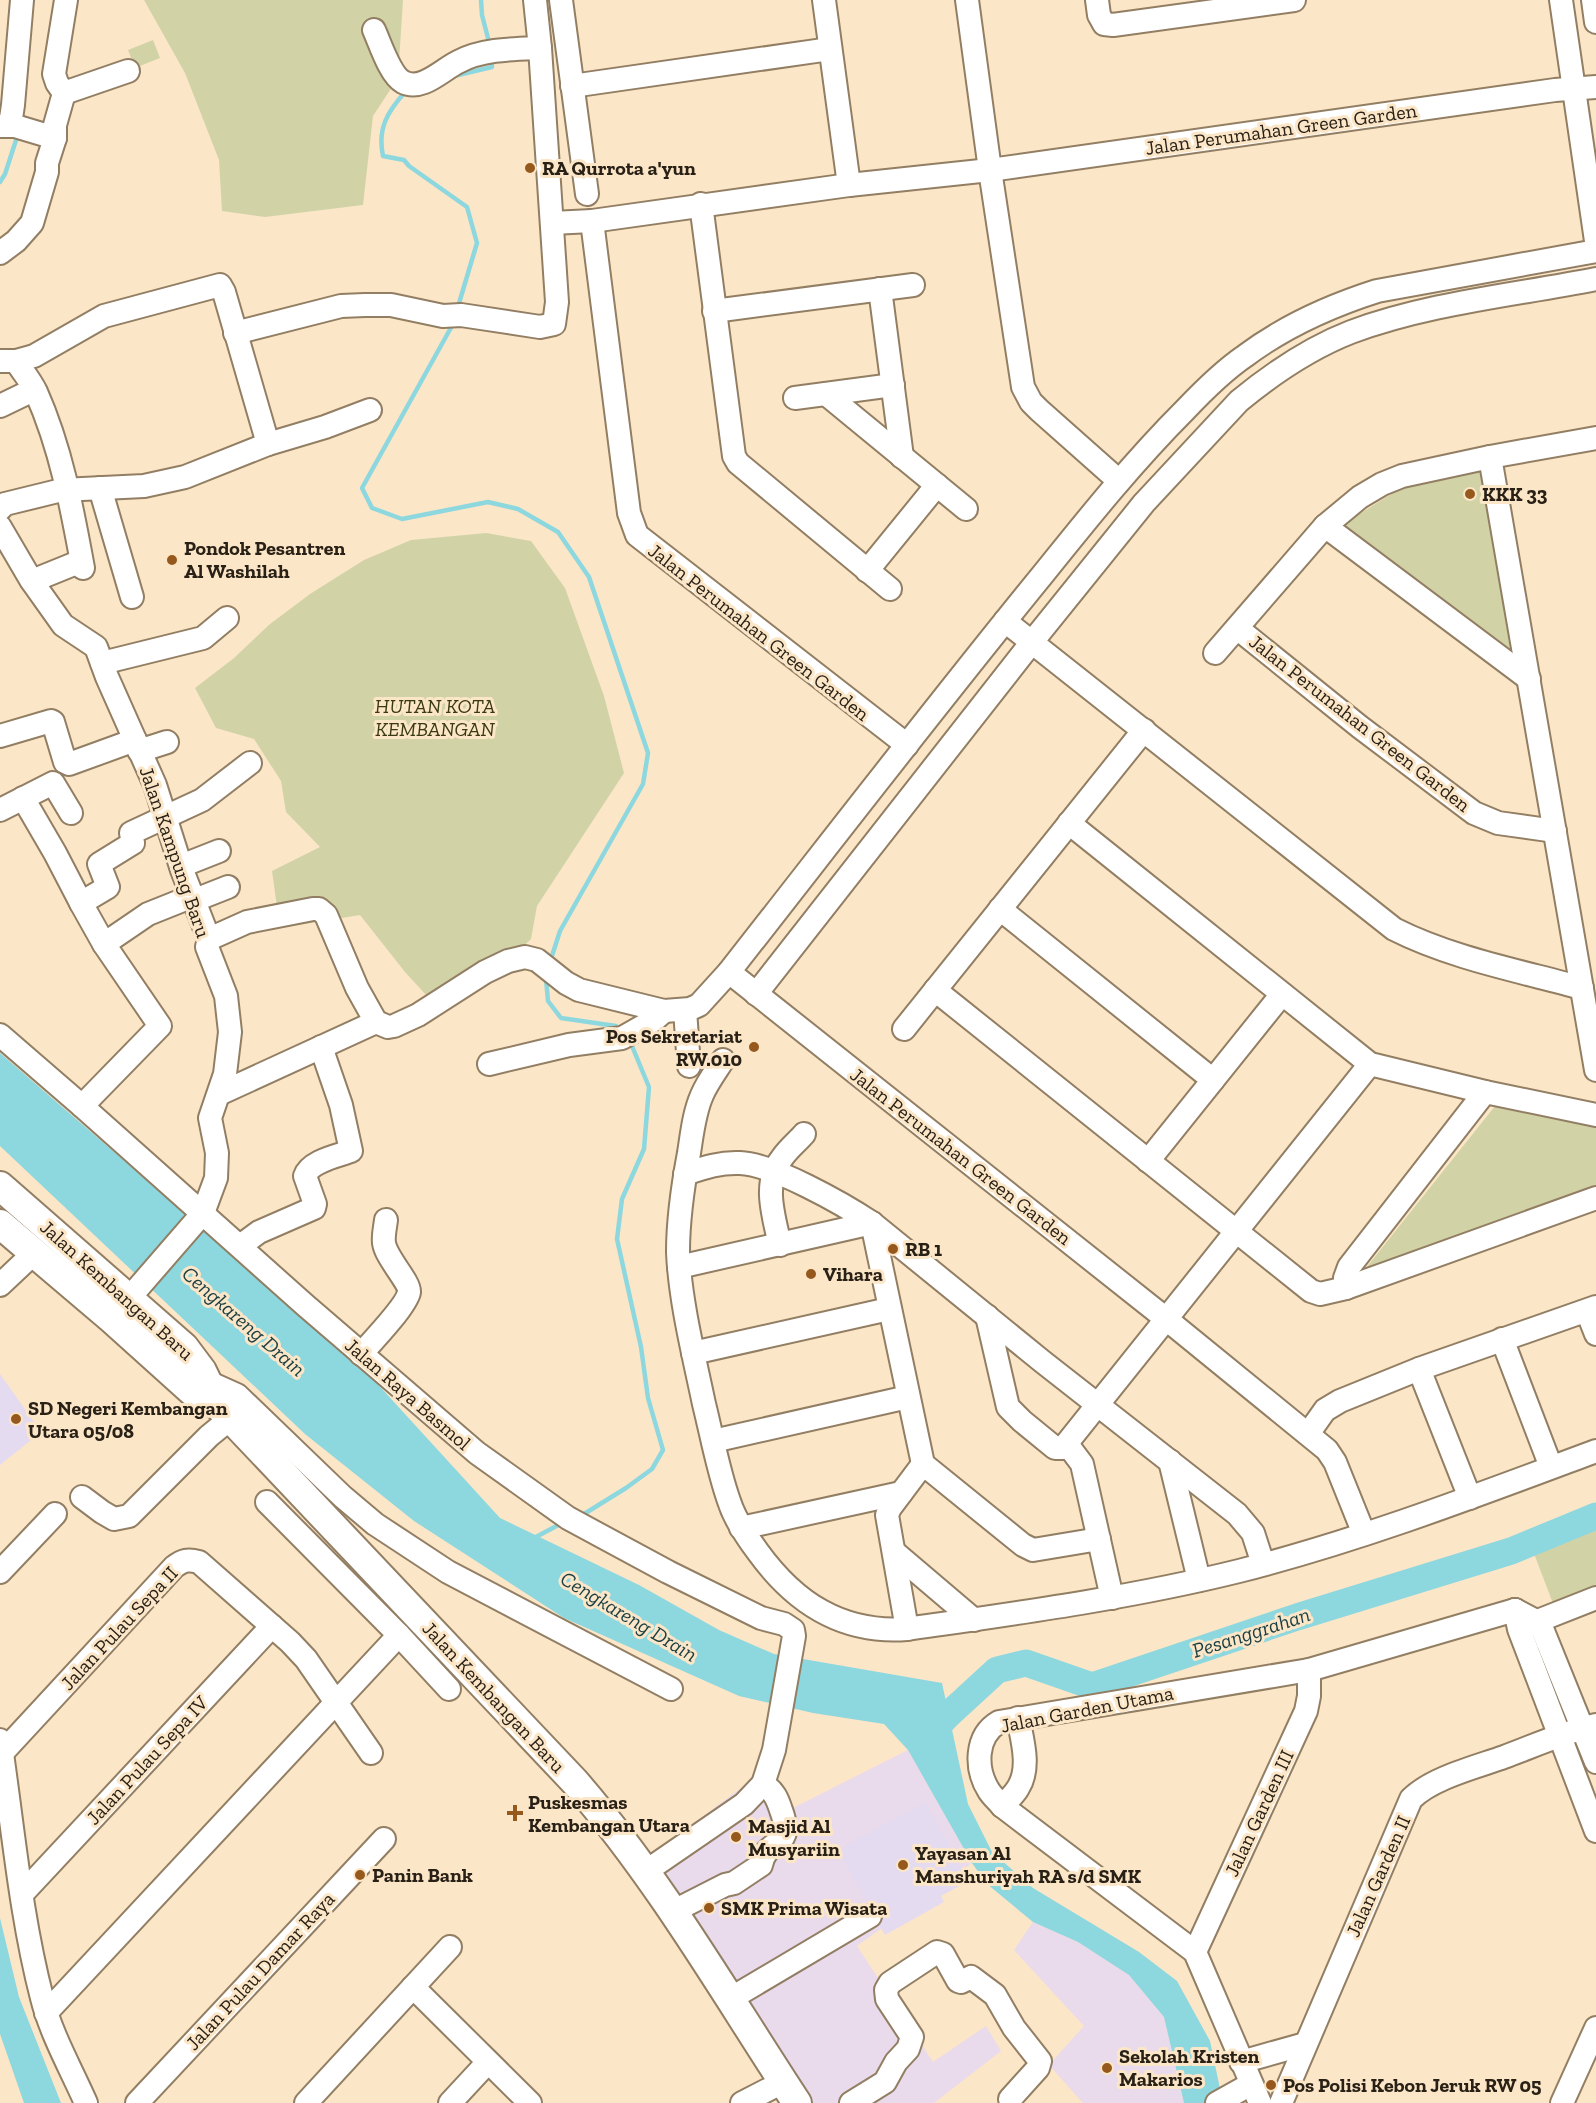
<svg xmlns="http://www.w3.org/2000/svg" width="1596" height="2103" font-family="'Zilla Slab',serif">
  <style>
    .commercial { fill: #e9daec }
    .education { fill: #e5dbf0 }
    .green { fill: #d1d3a7 }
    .water { fill: #8dd7df }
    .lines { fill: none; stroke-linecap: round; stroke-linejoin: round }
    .stream { stroke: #8dd7df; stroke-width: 4.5 }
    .river { stroke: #8dd7df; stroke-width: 27 }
    .minor-casing { stroke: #927e63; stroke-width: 26 }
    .major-casing { stroke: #927e63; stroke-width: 32 }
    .minor { stroke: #fff; stroke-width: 22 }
    .major { stroke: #fff; stroke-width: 28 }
    .poi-dot { fill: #96591d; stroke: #fce6c8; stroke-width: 2 }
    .labels { text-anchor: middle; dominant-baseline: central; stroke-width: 6; stroke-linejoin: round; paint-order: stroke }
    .street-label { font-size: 20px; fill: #292116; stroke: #fce6c8 }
    .poi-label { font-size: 20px; font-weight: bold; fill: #292116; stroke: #fce6c8; text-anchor: start }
    .park-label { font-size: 20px; font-style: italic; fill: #393a0f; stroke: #fce6c8 }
    .water-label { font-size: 21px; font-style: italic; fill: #193d41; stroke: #fce6c8 }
  </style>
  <rect width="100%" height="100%" fill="#fce6c8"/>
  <g class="commercial">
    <path d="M908,1750L972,1863L857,1946L933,2062L986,2026L1001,2051L934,2103H787L628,1872L764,1771L783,1813Z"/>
    <path d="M1033,1922L1078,1942L1129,1975L1164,2017L1184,2103H1083L1049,2065L1084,2026L1014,1950Z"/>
  </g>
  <g class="education">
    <path d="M0,1374L41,1432L0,1465Z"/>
    <path d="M925,1802L969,1881L941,1896L944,1902L885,1935L838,1850Z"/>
  </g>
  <g class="green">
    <path d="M144,0H403L398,78L373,116L363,205L265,217L222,211L219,160L185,73Z"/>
    <path d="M153,40L160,58L135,68L128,50Z"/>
    <path d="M1482,466L1514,665L1337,528L1404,486Z"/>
    <path d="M486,533L531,541L565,588L604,696L624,773L537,906L531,939L480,987L438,1008L405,972L360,915L280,928L272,871L320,847L286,812L281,781L254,739L216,728L195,688L234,658L270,624L310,594L364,560L411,540Z"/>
    <path d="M1495,1106L1596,1115V1189L1354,1283Z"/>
    <path d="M1596,1525V1593L1554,1606L1533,1551Z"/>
  </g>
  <g class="water">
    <path d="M0,1053L362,1367L500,1518L639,1585L719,1630L774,1654L942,1683L968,1804L992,1852L1033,1888L1139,1952L1177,1981L1210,2041L1223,2103H1184L1164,2017L1129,1975L1078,1942L1033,1922L987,1884L972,1863L908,1750L884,1724L813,1713L739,1696L564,1618L414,1521L305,1434L0,1146Z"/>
    <path d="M0,1918L19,1997L61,2103H24L0,2034Z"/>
  </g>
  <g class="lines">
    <g class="stream">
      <path d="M481,0L482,15L490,46"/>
      <path d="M454,76L492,67L491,58"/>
      <path d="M406,91C388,111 377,128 383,156L404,160L409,166L467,207L477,243L457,310"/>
      <path d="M0,182L5,174L18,134"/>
      <path d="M453,324L362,488L372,508L402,519L488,502L518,509L558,532L589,577L648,753L643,784L560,931L550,962"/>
      <path d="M546,979L548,1001L561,1018L616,1026"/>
      <path d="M581,1519L584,1514L626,1488L652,1469L663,1450L648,1398L641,1347L617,1239L622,1199L644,1149L649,1087L632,1046"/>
      <path d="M534,1538L564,1522"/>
    </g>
    <path class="river" d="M927,1738L948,1715L997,1670L1026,1663L1092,1686L1297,1617L1511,1551L1596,1516"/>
    <defs>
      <g id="minor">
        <path d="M561,0L587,194"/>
        <path d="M824,0L849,185"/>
        <path d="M967,0L990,170L1023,387L1031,402L1039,410L1119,481"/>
        <path d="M1097,0L1099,15L1104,24L1113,25L1294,0"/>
        <path d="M1561,0L1596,241"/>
        <path d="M1593,0L1596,22"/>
        <path d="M374,30C380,43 390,75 403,82C422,92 443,69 458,62C482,49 514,49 540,48"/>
        <path d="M572,86L830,49"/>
        <path d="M64,93L57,83L54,74L66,0"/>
        <path d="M64,93L128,71"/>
        <path d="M10,125L13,105L22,0"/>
        <path d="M0,126H15L55,138V125L64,93"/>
        <path d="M701,204L734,456L738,463L890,589"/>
        <path d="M592,221L629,513L637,535L907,745"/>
        <path d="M552,223L592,221L849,185L990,170L1555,90L1596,87"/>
        <path d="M0,253L16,241L32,223L47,172V163L55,138"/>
        <path d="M880,289L902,457"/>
        <path d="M714,311L913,285"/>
        <path d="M235,333L341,306L365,305H391L443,316L461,315L540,327L554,324L557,302L540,48L535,0"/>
        <path d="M0,361H16L34,356L104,316L220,285L224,292L268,444L185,477L144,486L62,490L5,504L0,509"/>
        <path d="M16,361C22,371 31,381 36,392C61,448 72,508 83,568"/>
        <path d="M826,394L966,509"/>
        <path d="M795,398L893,385"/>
        <path d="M0,406L29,392"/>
        <path d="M268,444L325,427L370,410"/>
        <path d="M1490,457L1596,1070"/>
        <path d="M100,488L132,597"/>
        <path d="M1325,526L1529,679"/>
        <path d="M0,527L31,580L63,625L96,647L107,677L155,785L182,870L209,939L207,947L226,996L230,1032L225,1074L210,1118L217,1153L216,1178L203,1213L118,1311"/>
        <path d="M867,571L937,485"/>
        <path d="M32,581L74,564"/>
        <path d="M1005,621L1394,929C1451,958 1520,971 1582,988"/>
        <path d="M1237,628L1360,727L1474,813L1498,823L1555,831"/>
        <path d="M1215,653L1325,526L1360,497L1382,484L1402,476L1490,457L1596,438"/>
        <path d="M102,663L203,638L227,618"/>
        <path d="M0,736L51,721L53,722L65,762L69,764L135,740"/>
        <path d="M139,751L167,742"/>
        <path d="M23,798L55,853L81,903"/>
        <path d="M0,810L53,783L71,813"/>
        <path d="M1069,823L1370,1064L1485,1092L1596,1115"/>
        <path d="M181,866L219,851"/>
        <path d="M195,900L228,887"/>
        <path d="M1000,909L1213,1080"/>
        <path d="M209,939L247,922L313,909H319L326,915L357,988L376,1022"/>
        <path d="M104,944L148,914L193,896"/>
        <path d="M729,972L1165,1318L1327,1450L1335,1462L1364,1534"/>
        <path d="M935,990L1311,1291L1320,1294L1346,1288L1596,1198"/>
        <path d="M756,994L1032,642L1144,503L1239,401C1273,373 1310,348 1351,332C1429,303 1515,295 1596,279"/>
        <path d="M685,1010L689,1066"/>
        <path d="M904,1029L1144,730"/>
        <path d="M0,1035L82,1106L305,1305L477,1453L568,1518L668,1572L761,1618L784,1624L793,1630L794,1636L774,1750L763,1784L744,1804L645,1872"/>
        <path d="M723,1060C716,1071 707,1083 702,1095C694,1113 692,1134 689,1153C683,1185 678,1219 678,1252C680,1301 694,1356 704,1404C712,1436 718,1470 729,1501C735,1520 746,1536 758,1552C795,1603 842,1634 907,1629C1018,1613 1130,1598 1239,1571C1361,1540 1478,1495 1596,1451"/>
        <path d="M489,1064L569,1045L622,1038L654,1020L664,1011"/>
        <path d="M219,1094L376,1022L388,1027L394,1026L418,1015L485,972L508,961L525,957L537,960L566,983L579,990L664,1011L690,1009L699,1005L729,972C834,838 937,704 1044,573C1089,517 1134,461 1185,410C1203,391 1223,371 1245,356C1285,326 1330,306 1377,291L1596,251"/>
        <path d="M82,1106L160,1026L104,944L81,903L108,887L99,864L133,843L131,833L202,800L250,763"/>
        <path d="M1148,1161L1282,994"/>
        <path d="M685,1174C703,1168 720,1162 740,1163C773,1164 843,1204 872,1223L1043,1362L1237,1514L1253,1533L1263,1564"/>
        <path d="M872,1223L923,1464L1023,1545L1033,1550L1099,1539"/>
        <path d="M780,1245C774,1217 762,1183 782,1158C788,1149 797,1142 804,1134"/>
        <path d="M240,1246L259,1232L314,1208L315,1204L305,1176C310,1161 337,1156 351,1151L341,1105L321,1047"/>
        <path d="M679,1267L872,1223"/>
        <path d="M0,1285L34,1253"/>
        <path d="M1346,1288L1345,1278L1349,1267L1485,1092"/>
        <path d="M1587,1311L1596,1334"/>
        <path d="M987,1316L1008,1407L1022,1421L1055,1448H1063L1370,1064"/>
        <path d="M1502,1339L1551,1467"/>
        <path d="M693,1353L889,1309"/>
        <path d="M361,1354C371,1343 407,1305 409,1292C410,1282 386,1258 384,1243C383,1236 385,1228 386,1220"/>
        <path d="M1419,1369L1470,1498"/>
        <path d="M208,1382L237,1395L343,1497L375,1524L448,1572L671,1689"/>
        <path d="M1308,1434L1325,1410L1340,1401L1419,1369L1596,1307"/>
        <path d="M713,1441L908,1397"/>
        <path d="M1067,1444L1082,1464L1112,1598"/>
        <path d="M1170,1461L1199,1580"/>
        <path d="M82,1497L102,1512L114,1519L129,1516L209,1436L231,1418"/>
        <path d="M741,1528L901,1493"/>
        <path d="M894,1552L974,1620"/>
        <path d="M0,1572L55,1514"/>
        <path d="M1515,1610L1519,1629L1596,1831"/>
        <path d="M1515,1610L1536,1621L1541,1626L1596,1762"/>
        <path d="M1525,1626L1596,1598"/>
        <path d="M907,1629L887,1515L890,1508L923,1464"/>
        <path d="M399,1635L449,1689"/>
        <path d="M0,1740C13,1826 20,1913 42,1998C51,2034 71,2069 86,2103"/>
        <path d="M2,1753L174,1567C183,1560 188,1559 199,1562L290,1642L306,1659L371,1753"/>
        <path d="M1002,1806C1008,1800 1014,1795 1018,1788C1031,1768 1022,1739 1018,1718"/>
        <path d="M22,1894L272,1626"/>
        <path d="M672,1912L725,1885L734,1883L761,1865C767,1835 796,1851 781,1810C777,1798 774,1791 763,1784"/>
        <path d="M1195,1952L1306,1711L1309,1696V1670"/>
        <path d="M413,1987L530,2103"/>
        <path d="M730,1999L870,1916"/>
        <path d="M46,2013L399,1635L267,1502"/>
        <path d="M1241,2062L1305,2044"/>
        <path d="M137,2103L384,1839"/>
        <path d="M306,2103L450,1947"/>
        <path d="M450,2103L488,2062"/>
        <path d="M742,2103L783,2082"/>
        <path d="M851,2103L885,2082L896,2062L908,2049L912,2037L887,1999L886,1990L890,1983L937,1952L943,1954L958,1981L961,1982L971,1977L995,1995L1014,2028L1040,2061L1038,2068L1010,2099"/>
        <path d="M1217,2103L1251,2084"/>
        <path d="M1260,2103L1195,1952L1002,1806C998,1801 993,1797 989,1791C975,1769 975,1736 999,1722L1309,1670L1515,1610"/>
        <path d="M1281,2103L1411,1799C1432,1778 1476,1767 1504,1757C1534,1746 1564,1732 1596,1725"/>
        <path d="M1562,2103L1596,2028"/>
      </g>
      <g id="major">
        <path d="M0,1186L184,1347L202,1371L219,1406L575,1782C660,1880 726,1995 797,2103"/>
        <path d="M0,1224L112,1319L192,1391L219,1406"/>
      </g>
    </defs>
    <use href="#minor" class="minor-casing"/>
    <use href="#major" class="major-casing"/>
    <use href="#minor" class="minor"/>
    <use href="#major" class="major"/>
  </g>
  <g class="poi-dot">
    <circle cx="530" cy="168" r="6"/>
    <circle cx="1470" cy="494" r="6"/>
    <circle cx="172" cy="560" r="6"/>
    <circle cx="754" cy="1047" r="6"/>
    <circle cx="893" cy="1249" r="6"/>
    <circle cx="811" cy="1274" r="6"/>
    <circle cx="16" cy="1419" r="6"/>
    <path d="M512 1804h6v6h6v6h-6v6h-6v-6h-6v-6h6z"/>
    <circle cx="736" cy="1837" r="6"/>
    <circle cx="903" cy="1865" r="6"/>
    <circle cx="360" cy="1875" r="6"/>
    <circle cx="709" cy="1908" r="6"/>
    <circle cx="1107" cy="2068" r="6"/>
    <circle cx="1271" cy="2085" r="6"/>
  </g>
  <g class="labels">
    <g class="street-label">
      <text transform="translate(1281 129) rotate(-8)">Jalan Perumahan Green Garden</text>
      <text transform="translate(759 632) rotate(38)">Jalan Perumahan Green Garden</text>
      <text transform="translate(1360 723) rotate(38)">Jalan Perumahan Green Garden</text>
      <text transform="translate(175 852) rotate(71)">Jalan Kampung Baru</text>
      <text transform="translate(961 1156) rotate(38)">Jalan Perumahan Green Garden</text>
      <text transform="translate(117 1290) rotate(42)">Jalan Kembangan Baru</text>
      <text transform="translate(408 1394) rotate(41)">Jalan Raya Basmol</text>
      <text transform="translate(119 1628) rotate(-47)">Jalan Pulau Sepa II</text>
      <text transform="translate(494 1697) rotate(47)">Jalan Kembangan Baru</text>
      <text transform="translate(1087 1709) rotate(-11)">Jalan Garden Utama</text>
      <text transform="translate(147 1760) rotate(-47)">Jalan Pulau Sepa IV</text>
      <text transform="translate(1259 1813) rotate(-65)">Jalan Garden III</text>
      <text transform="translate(1378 1876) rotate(-66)">Jalan Garden II</text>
      <text transform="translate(260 1971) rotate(-47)">Jalan Pulau Damar Raya</text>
    </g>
    <g class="poi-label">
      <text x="542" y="168">RA Qurrota a'yun</text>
      <text x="1482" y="494">KKK 33</text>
      <text x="184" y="548">Pondok Pesantren<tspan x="184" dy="23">Al Washilah</tspan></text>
      <text x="742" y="1036" text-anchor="end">Pos Sekretariat<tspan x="742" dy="23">RW.010</tspan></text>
      <text x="905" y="1249">RB 1</text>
      <text x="823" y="1274">Vihara</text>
      <text x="28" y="1408">SD Negeri Kembangan<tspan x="28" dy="23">Utara 05/08</tspan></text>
      <text x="528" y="1802">Puskesmas<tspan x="528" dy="23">Kembangan Utara</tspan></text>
      <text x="748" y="1826">Masjid Al<tspan x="748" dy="23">Musyariin</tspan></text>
      <text x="915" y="1853">Yayasan Al<tspan x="915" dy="23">Manshuriyah RA s/d SMK</tspan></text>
      <text x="372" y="1875">Panin Bank</text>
      <text x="721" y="1908">SMK Prima Wisata</text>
      <text x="1119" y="2056">Sekolah Kristen<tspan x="1119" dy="23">Makarios</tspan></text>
      <text x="1283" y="2085">Pos Polisi Kebon Jeruk RW 05</text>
    </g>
    <g class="park-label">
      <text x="435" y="706">HUTAN KOTA<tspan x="435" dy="23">KEMBANGAN</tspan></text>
    </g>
    <g class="water-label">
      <text transform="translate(244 1321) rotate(41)">Cengkareng Drain</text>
      <text transform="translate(629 1616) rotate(31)">Cengkareng Drain</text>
      <text transform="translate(1251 1632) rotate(-18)">Pesanggrahan</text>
    </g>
  </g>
</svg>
